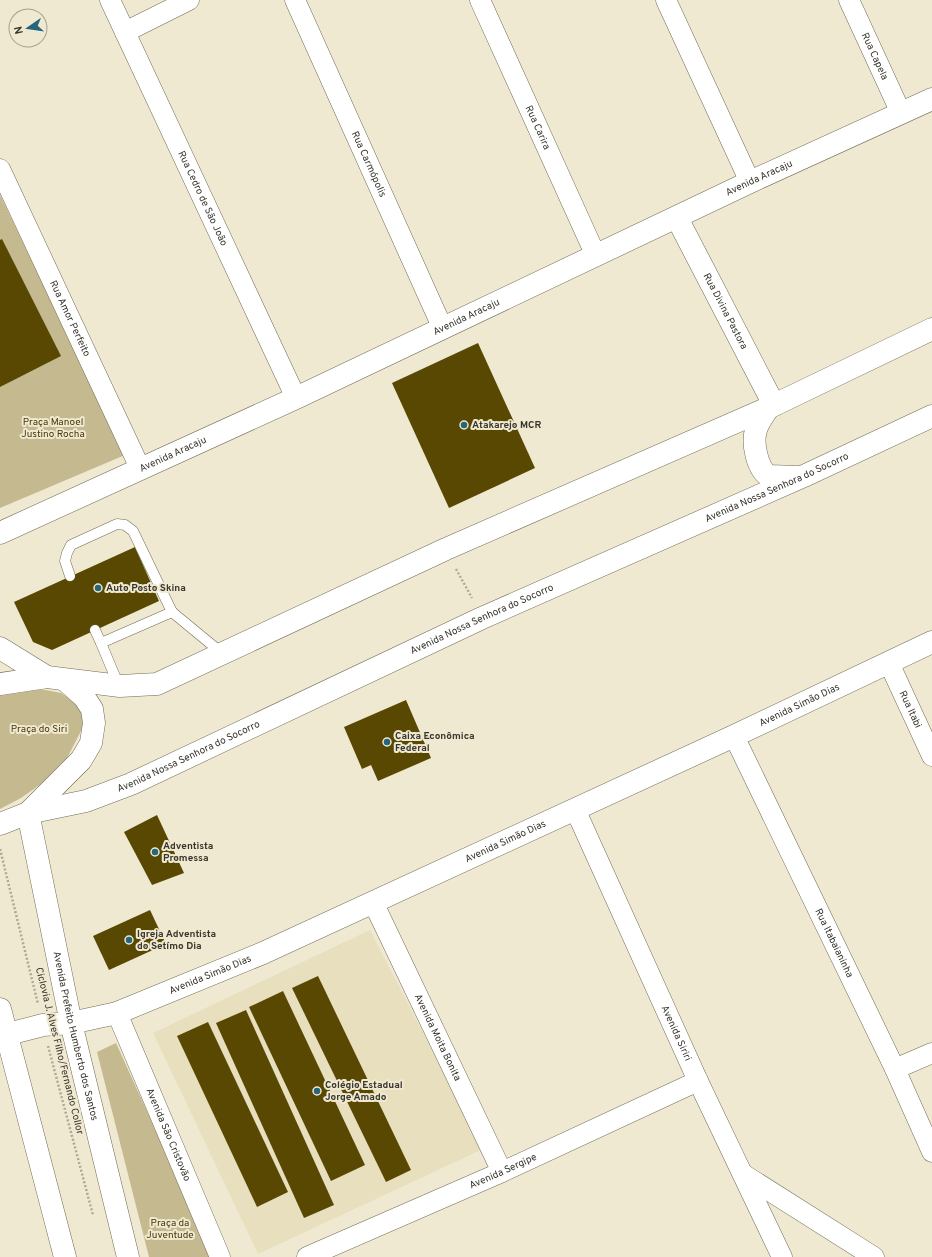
<svg xmlns="http://www.w3.org/2000/svg" width="932" height="1257" font-family="Overpass,sans-serif">
  <style>
    .built { fill: #e8dfbf }
    .green { fill: #c5b990 }
    .building { fill: #594802 }
    .lines { fill: none; stroke-linecap: round; stroke-linejoin: round }
    .service-casing { stroke: #726b56; stroke-width: 11 }
    .minor-casing { stroke: #726b56; stroke-width: 21 }
    .tertiary-casing { stroke: #726b56; stroke-width: 23 }
    .secondary-casing { stroke: #726b56; stroke-width: 23 }
    .primary-casing { stroke: #726b56; stroke-width: 23 }
    .path { stroke: #aea996; stroke-width: 2.5; stroke-dasharray: 2 2; stroke-linecap: butt }
    .service { stroke: #fff; stroke-width: 10 }
    .minor { stroke: #fff; stroke-width: 20 }
    .tertiary { stroke: #fff; stroke-width: 22 }
    .secondary { stroke: #fff; stroke-width: 22 }
    .primary { stroke: #fff; stroke-width: 22 }
    .poi-dot { fill: #26667b; stroke: #f0e9d1; stroke-width: 1.5 }
    .labels { text-anchor: middle; dominant-baseline: central; stroke-width: 4; stroke-linejoin: round; paint-order: stroke }
    .street-label { font-size: 10px; fill: #38352c; stroke: #f0e9d1 }
    .park-label { font-size: 10px; fill: #463805; stroke: #f0e9d1 }
    .poi-label { font-size: 10px; font-weight: bold; fill: #38352c; stroke: #f0e9d1; text-anchor: start }
  </style>
  <rect width="100%" height="100%" fill="#f0e9d1"/>
  <path class="built" d="M370,930L483,1149L258,1254L153,1033Z"/>
  <g class="green">
    <path d="M0,195L125,455L0,508Z"/>
    <path d="M35,688L61,693L75,703L82,713L83,727L65,762L48,779L21,798L0,809V692Z"/>
    <path d="M116,1043L213,1257H149L97,1052Z"/>
  </g>
  <g class="building">
    <path d="M2,239L61,356L0,387V240Z"/>
    <path d="M478,343L535,468L449,508L392,383Z"/>
    <path d="M135,547L159,601L52,650L33,642L14,602Z"/>
    <path d="M406,700L431,758L378,781L371,765L362,769L344,727Z"/>
    <path d="M157,815L184,873L152,885L124,832Z"/>
    <path d="M150,910L166,944L109,970L93,936Z"/>
    <path d="M318,976L411,1170L386,1182L292,988Z"/>
    <path d="M283,991L365,1165L331,1181L249,1007Z"/>
    <path d="M246,1010L334,1205L304,1218L216,1023Z"/>
    <path d="M208,1022L288,1192L257,1207L177,1036Z"/>
  </g>
  <g class="lines">
    <defs>
      <g id="service">
        <path d="M70,576L65,561L67,553L71,545L117,524L125,525L133,531L172,612"/>
        <path d="M95,630L101,643"/>
        <path d="M119,686L101,643L172,612L223,654"/>
      </g>
      <g id="minor">
        <path id="s1" d="M110,0L296,398"/>
        <path id="s2" d="M295,0L443,329"/>
        <path id="s3" d="M480,0L596,256"/>
        <path d="M666,0L750,182"/>
        <path id="s4" d="M849,0L901,113"/>
        <path d="M125,32L189,0"/>
        <path id="s5" d="M0,169L140,468"/>
        <path id="s6" d="M889,663L932,756"/>
        <path id="s7" d="M734,736L895,1069L932,1152"/>
        <path id="s8" d="M575,809L698,1081L782,1257"/>
        <path id="s9" d="M373,902L502,1172"/>
        <path id="s10" d="M117,1013L220,1257"/>
        <path d="M895,1069L932,1053"/>
        <path d="M743,1174L874,1257"/>
        <path id="s11" d="M307,1257L502,1172L698,1081"/>
      </g>
      <g id="tertiary">
        <path id="s12" d="M677,218L774,405"/>
        <path id="s13" d="M0,533L296,398L750,182L932,99"/>
        <path id="s14" d="M28,813L71,1023L128,1257"/>
        <path d="M0,1009L65,1257"/>
        <path id="s15" d="M8,1034L43,1025L71,1023L117,1013L263,953L734,736L932,642"/>
      </g>
      <path id="secondary" d="M0,648L47,677"/>
      <g id="primary">
        <path d="M768,408C764,415 758,422 756,430C752,443 757,469 769,476L797,477"/>
        <path d="M0,684L47,677L120,686L157,684L446,549L768,408L932,329"/>
        <path id="s16" d="M28,813L86,801L131,784L482,618L804,476L932,416"/>
        <path d="M0,824L28,813L81,760L91,743L94,723L92,709L84,697L66,681"/>
      </g>
    </defs>
    <use href="#service" class="service-casing"/>
    <use href="#minor" class="minor-casing"/>
    <use href="#tertiary" class="tertiary-casing"/>
    <use href="#secondary" class="secondary-casing"/>
    <use href="#primary" class="primary-casing"/>
    <g class="path">
      <path d="M456,569L472,598"/>
      <path d="M0,849L38,1004"/>
      <path d="M48,1046L93,1215"/>
    </g>
    <use href="#service" class="service"/>
    <use href="#minor" class="minor"/>
    <use href="#tertiary" class="tertiary"/>
    <use href="#secondary" class="secondary"/>
    <use href="#primary" class="primary"/>
  </g>
  <g class="poi-dot">
    <circle cx="464" cy="425" r="4"/>
    <circle cx="98" cy="588" r="4"/>
    <circle cx="387" cy="742" r="4"/>
    <circle cx="155" cy="852" r="4"/>
    <circle cx="129" cy="940" r="4"/>
    <circle cx="317" cy="1091" r="4"/>
  </g>
  <g class="labels">
    <g class="street-label">
      <text stroke="none"><textPath href="#s4" startOffset="62">Rua Capela</textPath></text>
      <text stroke="none"><textPath href="#s3" startOffset="140">Rua Carira</textPath></text>
      <text stroke="none"><textPath href="#s2" startOffset="180">Rua Carmópolis</textPath></text>
      <text stroke="none"><textPath href="#s13" startOffset="838">Avenida Aracaju</textPath></text>
      <text stroke="none"><textPath href="#s1" startOffset="219">Rua Cedro de São João</textPath></text>
      <text stroke="none"><textPath href="#s12" startOffset="105">Rua Divina Pastora</textPath></text>
      <text stroke="none"><textPath href="#s13" startOffset="514">Avenida Aracaju</textPath></text>
      <text stroke="none"><textPath href="#s5" startOffset="165">Rua Amor Perfeito</textPath></text>
      <text stroke="none"><textPath href="#s13" startOffset="190">Avenida Aracaju</textPath></text>
      <text stroke="none"><textPath href="#s16" startOffset="818">Avenida Nossa Senhora do Socorro</textPath></text>
      <text stroke="none"><textPath href="#s16" startOffset="495">Avenida Nossa Senhora do Socorro</textPath></text>
      <text stroke="none"><textPath href="#s15" startOffset="860">Avenida Simão Dias</textPath></text>
      <text stroke="none"><textPath href="#s6" startOffset="51">Rua Itabi</textPath></text>
      <text stroke="none"><textPath href="#s16" startOffset="171">Avenida Nossa Senhora do Socorro</textPath></text>
      <text stroke="none"><textPath href="#s15" startOffset="536">Avenida Simão Dias</textPath></text>
      <text stroke="none"><textPath href="#s7" startOffset="230">Rua Itabaianinha</textPath></text>
      <text stroke="none"><textPath href="#s15" startOffset="212">Avenida Simão Dias</textPath></text>
      <text stroke="none"><textPath href="#s8" startOffset="246">Avenida Siriri</textPath></text>
      <text stroke="none"><textPath href="#s14" startOffset="228">Avenida Prefeito Humberto dos Santos</textPath></text>
      <text stroke="none"><textPath href="#s9" startOffset="150">Avenida Moita Bonita</textPath></text>
      <text transform="translate(59 1051) rotate(76)">Ciclovia J. Alves Filho/Fernando Collor</text>
      <text stroke="none"><textPath href="#s10" startOffset="132">Avenida São Cristovão</textPath></text>
      <text stroke="none"><textPath href="#s11" startOffset="214">Avenida Sergipe</textPath></text>
    </g>
    <g class="park-label">
      <text x="53" y="422">Praça Manoel<tspan x="53" dy="12">Justino Rocha</tspan></text>
      <text x="39" y="729">Praça do Siri</text>
      <text x="170" y="1223">Praça da<tspan x="170" dy="12">Juventude</tspan></text>
    </g>
    <g class="poi-label">
      <text x="472" y="425">Atakarejo MCR</text>
      <text x="106" y="588">Auto Posto Skina</text>
      <text x="395" y="736">Caixa Econômica<tspan x="395" dy="12">Federal</tspan></text>
      <text x="163" y="846">Adventista<tspan x="163" dy="12">Promessa</tspan></text>
      <text x="137" y="934">Igreja Adventista<tspan x="137" dy="12">do Setímo Dia</tspan></text>
      <text x="325" y="1085">Colégio Estadual<tspan x="325" dy="12">Jorge Amado</tspan></text>
    </g>
  </g>
  <g transform="translate(28 28) rotate(257)"><circle r="19" fill="#f0e9d1" stroke="#a6a18f"/>
  <path d="M0-3L7 15L0 10L-7 15Z" fill="#26667b"/>
  <text y="-6" font-size="11" font-weight="bold" text-anchor="middle" fill="#38352c">N</text>
  </g>
</svg>
